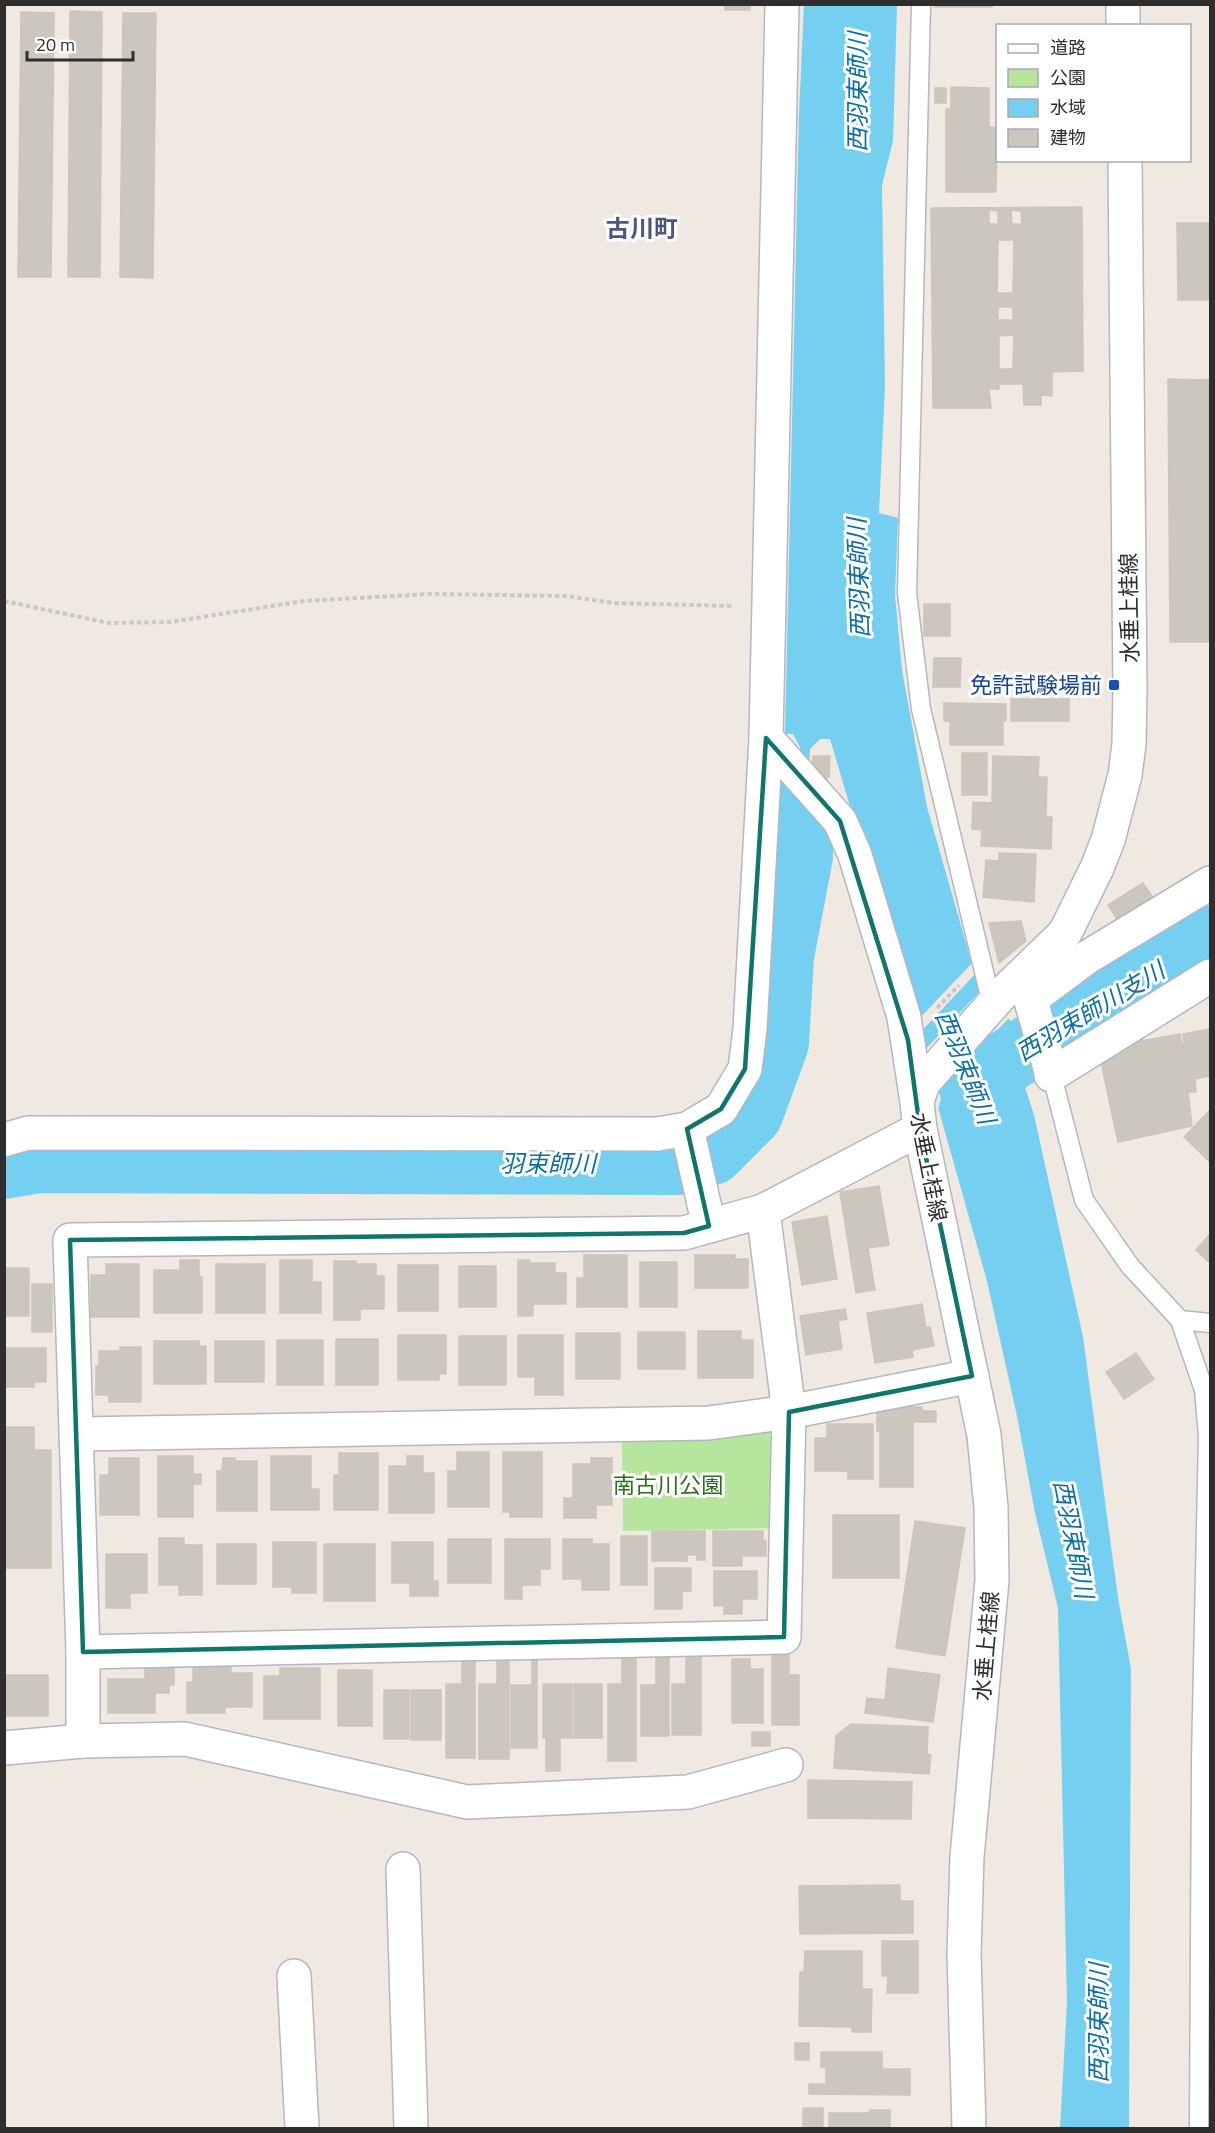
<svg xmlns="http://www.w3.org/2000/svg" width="1215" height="2133" font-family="'Titillium Web','Noto Sans JP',sans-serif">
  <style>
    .green { fill: #b6e59e }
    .water { fill: #75cff0 }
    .pier { fill: #efe9e1 }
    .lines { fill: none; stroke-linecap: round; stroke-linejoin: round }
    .river { stroke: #75cff0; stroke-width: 64 }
    .building { fill: #cbc7bf; stroke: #cbc5ba; stroke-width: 1.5; fill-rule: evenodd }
    .service-casing { stroke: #b4b7c1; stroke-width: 21 }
    .minor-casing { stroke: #b4b7c1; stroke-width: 36 }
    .secondary-casing { stroke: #b4b7c1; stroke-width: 36 }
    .path { stroke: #c9c9c9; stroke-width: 4; stroke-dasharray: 4.5 3; stroke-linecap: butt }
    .service { stroke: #fff; stroke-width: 18 }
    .minor { stroke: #fff; stroke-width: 33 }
    .secondary { stroke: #fff; stroke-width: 33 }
    .marked { fill: none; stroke: #0f766e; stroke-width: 4.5; stroke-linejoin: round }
    .transit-dot { fill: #1a4fb4; stroke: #fff; stroke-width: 2 }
    .labels { text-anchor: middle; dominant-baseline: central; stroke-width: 6; stroke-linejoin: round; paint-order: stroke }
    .street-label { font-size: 22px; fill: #2e2e2e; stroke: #fff }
    .transit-label { font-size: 22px; fill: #164399; stroke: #fff; text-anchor: end }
    .park-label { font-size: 22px; fill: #2c6e1b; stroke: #fff }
    .water-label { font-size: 24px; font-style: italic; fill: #0d6fa3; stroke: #fff }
    .neighbourhood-label { font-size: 24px; font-weight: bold; fill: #4d5680; stroke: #fff }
  </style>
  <rect width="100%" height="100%" fill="#efe9e1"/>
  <path class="green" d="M769,1431L774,1446L773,1528L623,1531L622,1439H718Z"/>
  <g class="water">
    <path d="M804,5H897L893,141L882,185L885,386L879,513L898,518L895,595L902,670L927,807L980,992L1016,1026L1022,1060L1204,953L1210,956L1093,1033L1024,1084L1034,1115L1083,1337L1118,1598L1131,1669L1129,2128H1060L1067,2003L1058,1608L1035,1513L1017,1416L987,1281L912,1015L830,739H820L810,749L809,773H800V747L793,734H785L799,114Z"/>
    <path d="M793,796H805L818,815L814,856H772L777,810Z"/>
  </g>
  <g class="pier">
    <path d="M974,961L977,972L916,1037L914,1024Z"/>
    <path d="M982,989L1009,1018L944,1087L937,1114L920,1055Z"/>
  </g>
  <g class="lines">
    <g class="river">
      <path d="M970,1085L1102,1001L1210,938"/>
      <path d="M4,1167L39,1161L677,1163L712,1153L751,1114L777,1043L782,956L801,856L800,796"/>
    </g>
  </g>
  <g class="building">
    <rect x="725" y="4" width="25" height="6"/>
    <rect x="934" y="4" width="58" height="3"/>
    <path d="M70,11L102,12L100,277H68Z"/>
    <path d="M21,12L54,13L51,277H18Z"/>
    <path d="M123,13H156L153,278L120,277Z"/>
    <path d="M951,87L989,88V127H997L996,192H946V109H951Z"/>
    <rect x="935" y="88" width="11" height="15"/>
    <path d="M1210,144V300H1178L1177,223H1210Z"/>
    <path d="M1082,207L1083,371L1052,372V396L1041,395V405H1024L1023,384H999V389H989L991,408H933L931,208ZM989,210L998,211V224H989ZM1011,210L1021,211L1022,224H1012ZM998,240H1014L1013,293H997ZM998,307H1013V320H998ZM1014,335L1013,369H999V336Z"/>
    <path d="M1168,379L1210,380V642H1170Z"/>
    <rect x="924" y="604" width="26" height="32"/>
    <path d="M934,658H961L960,687H933Z"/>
    <rect x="1011" y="699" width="58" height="22"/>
    <path d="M944,703L1006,704V721H1003V745H950V721H944Z"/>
    <rect x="962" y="753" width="25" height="42"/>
    <path d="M813,756H830L829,777L812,776Z"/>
    <path d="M993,756L1039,757L1038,777H1047L1046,817H1052L1051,849L981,846L982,830L972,829L973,802L992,803Z"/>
    <path d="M999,853L1036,854L1034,902L983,897L986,860L999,861Z"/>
    <path d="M1143,883L1154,899L1119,922L1108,905Z"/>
    <path d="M1021,921L1026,941L999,963L989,923Z"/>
    <path d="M1210,1029V1076L1195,1079L1196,1092H1188L1192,1126L1118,1142L1098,1048L1180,1034L1182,1044H1184L1183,1034Z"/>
    <path d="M1210,1110V1162L1184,1137Z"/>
    <path d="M879,1186L889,1245L868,1248L875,1290L856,1293L840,1192Z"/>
    <path d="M827,1216L837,1279L802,1285L792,1222Z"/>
    <path d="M1210,1234V1263L1196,1250Z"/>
    <path d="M584,1255H627V1307H577V1278H584Z"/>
    <path d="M695,1255H735V1259H748V1288H695Z"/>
    <path d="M180,1260H199V1277H202V1313H154V1270H180Z"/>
    <path d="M280,1260H312V1282H321V1313H280Z"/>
    <path d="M518,1260H530V1263H555V1273H566V1304H533V1316H518Z"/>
    <path d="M334,1261H356V1264H376V1276H384V1309H360V1320H334Z"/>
    <rect x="640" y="1262" width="37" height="45"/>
    <path d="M106,1264H139V1317H91V1275H106Z"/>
    <rect x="216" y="1264" width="49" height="49"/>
    <rect x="398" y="1265" width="40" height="46"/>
    <rect x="459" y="1266" width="37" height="41"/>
    <rect x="4" y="1268" width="25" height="48"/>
    <rect x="32" y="1284" width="20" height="48"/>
    <path d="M922,1304L926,1328L930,1327L934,1346L912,1350L913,1357L875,1363L867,1313Z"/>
    <path d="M845,1309L847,1319L838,1321L842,1349L806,1355L800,1316Z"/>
    <path d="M698,1331H741V1340H753V1378H698Z"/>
    <rect x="638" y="1332" width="47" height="37"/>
    <rect x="576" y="1333" width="44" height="46"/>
    <path d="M398,1335H446V1374H439V1380H398Z"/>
    <path d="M518,1335H563V1395H535V1377H518Z"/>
    <rect x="459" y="1336" width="47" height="49"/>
    <rect x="336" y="1339" width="42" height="46"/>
    <rect x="277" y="1340" width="46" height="45"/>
    <path d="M154,1341H199V1346H206V1384H154Z"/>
    <rect x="215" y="1341" width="49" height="41"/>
    <path d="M120,1347H141V1402H109V1395H96V1366H99V1351H120Z"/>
    <path d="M4,1348H46V1382H34V1387H4Z"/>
    <path d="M1136,1353L1154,1379L1124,1399L1106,1372Z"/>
    <path d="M880,1407H922V1411H936V1422H913V1487H880V1431H877V1411H880Z"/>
    <path d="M827,1424H873V1479H848V1471H815V1438H827Z"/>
    <path d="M4,1427H34V1450H51V1568H4Z"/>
    <path d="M457,1452H489V1507H448V1471H457Z"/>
    <path d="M503,1452H542V1517H510V1512H503Z"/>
    <path d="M339,1453H378V1510H334V1475H339Z"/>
    <path d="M158,1456H193V1474H201V1484H193V1517H158Z"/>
    <path d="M271,1456H311V1489H319V1510H271Z"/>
    <path d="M407,1456H423V1473H434V1513H389V1466H407Z"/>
    <path d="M109,1458H139V1515H100V1475H109Z"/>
    <path d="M223,1458H235V1461H257V1511H217V1471H222Z"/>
    <path d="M591,1458H612V1505H596V1518H564V1498H573V1464H591Z"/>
    <rect x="833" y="1515" width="66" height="63"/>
    <path d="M915,1521L965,1528L945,1656L896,1648Z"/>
    <path d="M652,1531H705V1560H697V1555H687V1561H652Z"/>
    <path d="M713,1531H763V1541H766V1556H742V1566H713Z"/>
    <rect x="621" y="1536" width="26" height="49"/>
    <path d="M159,1538H184V1545H202V1595H179V1585H159Z"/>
    <rect x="448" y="1539" width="43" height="44"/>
    <path d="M505,1539H550V1569H540V1585H522V1599H505Z"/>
    <path d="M563,1539H592V1544H609V1590H582V1579H563Z"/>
    <path d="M273,1542H316V1593H292V1587H273Z"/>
    <path d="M392,1542H433V1581H438V1596H410V1583H392Z"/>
    <rect x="217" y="1544" width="39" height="40"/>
    <rect x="324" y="1544" width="51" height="57"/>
    <path d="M106,1554H147V1593H130V1608H106Z"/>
    <path d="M655,1568H691V1591H682V1609H655Z"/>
    <path d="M714,1571H757V1599H742V1614H724V1606H714Z"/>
    <path d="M772,1653H789V1675H799V1725H772Z"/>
    <path d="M686,1655H701V1735H672V1684H686Z"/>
    <path d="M622,1656H636V1761H608V1684H622Z"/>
    <path d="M656,1656H669V1736H641V1685H656Z"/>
    <path d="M532,1657H537V1748H511V1685H532Z"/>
    <path d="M497,1658H509V1759H479V1684H497Z"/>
    <path d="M732,1659H750V1669H763V1723H732Z"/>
    <path d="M462,1660H475V1758H446V1684H462Z"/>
    <path d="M193,1666H231V1673H252V1707H225V1713H187V1682H193Z"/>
    <path d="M145,1668H174V1685H169V1693H155V1713H108V1679H145Z"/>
    <path d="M280,1668H320V1719H264V1676H280Z"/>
    <path d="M888,1668L940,1675L933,1722L865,1713L867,1698L885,1700Z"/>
    <rect x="338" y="1670" width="34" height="56"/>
    <rect x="4" y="1675" width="44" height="41"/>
    <path d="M543,1684H572V1738H560V1771H546V1738H543Z"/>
    <rect x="574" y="1684" width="28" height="54"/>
    <rect x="384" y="1690" width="25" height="49"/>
    <rect x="411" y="1690" width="30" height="50"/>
    <path d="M851,1724L928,1727L927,1754L931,1755L929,1774L834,1768L836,1736Z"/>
    <rect x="752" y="1732" width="18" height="14"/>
    <path d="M808,1780L912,1782L911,1819L808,1818Z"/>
    <path d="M900,1885V1901H913V1933L800,1934L799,1886Z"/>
    <path d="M882,1941H918V1993H887L888,1976H882Z"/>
    <path d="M805,1951H862V1989H872L871,2032H852V2027L799,2026L800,1972H804Z"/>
    <rect x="795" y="2043" width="14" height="17"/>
    <path d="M821,2052H882V2069H910V2095L809,2094V2084H826V2067H821Z"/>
    <rect x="803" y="2108" width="20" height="18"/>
    <path d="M870,2110H890V2128H829V2113H870Z"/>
  </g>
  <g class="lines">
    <defs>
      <g id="service">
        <path d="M921,4L907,593L921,709L992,1005"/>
        <path d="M1050,1068L1084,1200L1130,1266L1180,1320L1210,1323"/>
        <path d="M1180,1320L1204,1390L1208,1435L1201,1760L1199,2128"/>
      </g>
      <g id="minor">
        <path d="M766,738L840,821L855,855L904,1017L917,1102"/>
        <path d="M1025,980L1050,1068"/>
        <path d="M1031,999L1086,958L1210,883"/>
        <path d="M1051,1075L1210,976"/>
        <path d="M687,1129L709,1226"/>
        <path d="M4,1140L28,1133L658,1134L687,1129L721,1109L745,1069L750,1029L766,738L782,4"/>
        <path d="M77,1434L709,1423L789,1412L972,1376"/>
        <path d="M83,1652L784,1637L789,1412L763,1211"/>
        <path d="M83,1741V1652L70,1240L684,1233L763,1211L920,1129"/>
        <path d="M4,1748L83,1741L185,1739L467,1802L688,1792L786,1765"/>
        <path d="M403,1869L411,2128"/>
        <path d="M294,1976L302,2128"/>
      </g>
      <g id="secondary">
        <path d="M1123,4V26"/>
        <path d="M969,2128L964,1954L967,1857L992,1580L991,1507L984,1435L920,1129L917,1102L923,1083L1000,996L1065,933L1097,868L1108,840L1125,775L1129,744L1130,689L1125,160"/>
      </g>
    </defs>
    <use href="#service" class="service-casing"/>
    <use href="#minor" class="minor-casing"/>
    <use href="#secondary" class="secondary-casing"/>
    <g class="path">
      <path d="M4,601L109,623L170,622L304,601L431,594L567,596L613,603L734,606"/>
      <path d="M937,1008L959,985"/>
    </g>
    <use href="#service" class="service"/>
    <use href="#minor" class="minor"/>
    <use href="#secondary" class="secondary"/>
  </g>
  <path class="marked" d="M766,738L840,821L908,1040L920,1129L972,1376L789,1412L784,1637L83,1652L70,1240L684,1233L709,1226L687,1129L721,1109L745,1069Z"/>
  <rect class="transit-dot" x="1108" y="679" width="12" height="12" rx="3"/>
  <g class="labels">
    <g class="street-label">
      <text transform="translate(1129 608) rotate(-91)">水垂上桂線</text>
      <text transform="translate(929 1167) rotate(79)">水垂上桂線</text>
      <text transform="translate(986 1646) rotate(-85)">水垂上桂線</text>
    </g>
    <g class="transit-label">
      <text x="1102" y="685">免許試験場前</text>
    </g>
    <g class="park-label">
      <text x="668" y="1485">南古川公園</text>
    </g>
    <g class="water-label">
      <text transform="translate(857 92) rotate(-90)">西羽束師川</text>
      <text transform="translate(858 578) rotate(-92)">西羽束師川</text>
      <text transform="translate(1090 1011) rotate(-31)">西羽束師川支川</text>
      <text transform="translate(966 1067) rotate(68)">西羽束師川</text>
      <text x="548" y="1163">羽束師川</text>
      <text transform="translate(1074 1539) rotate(79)">西羽束師川</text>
      <text transform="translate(1098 2023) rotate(-90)">西羽束師川</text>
    </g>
    <g class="neighbourhood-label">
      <text x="642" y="228">古川町</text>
    </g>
  </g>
  <rect width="1215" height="2133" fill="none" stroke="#2e2e2e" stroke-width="12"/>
  <rect x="996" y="24" width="195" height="138" fill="#ffffff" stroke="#ababab" stroke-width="1.5"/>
  <rect x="1008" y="44" width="30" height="9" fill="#ffffff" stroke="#ababab" stroke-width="1.5"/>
  <text x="1050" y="54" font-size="18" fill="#2e2e2e">道路</text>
  <rect x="1008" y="69" width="30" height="18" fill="#b6e59e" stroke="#ababab" stroke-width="1.5"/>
  <text x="1050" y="84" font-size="18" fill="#2e2e2e">公園</text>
  <rect x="1008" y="99" width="30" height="18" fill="#75cff0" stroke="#ababab" stroke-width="1.5"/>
  <text x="1050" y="114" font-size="18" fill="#2e2e2e">水域</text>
  <rect x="1008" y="129" width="30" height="18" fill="#cbc7bf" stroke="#ababab" stroke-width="1.5"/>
  <text x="1050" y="144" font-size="18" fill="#2e2e2e">建物</text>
  <path d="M27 51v9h106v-9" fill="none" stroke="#2e2e2e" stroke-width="3"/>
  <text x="36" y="51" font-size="18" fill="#2e2e2e" stroke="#ffffff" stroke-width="4.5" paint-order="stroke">20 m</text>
</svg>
